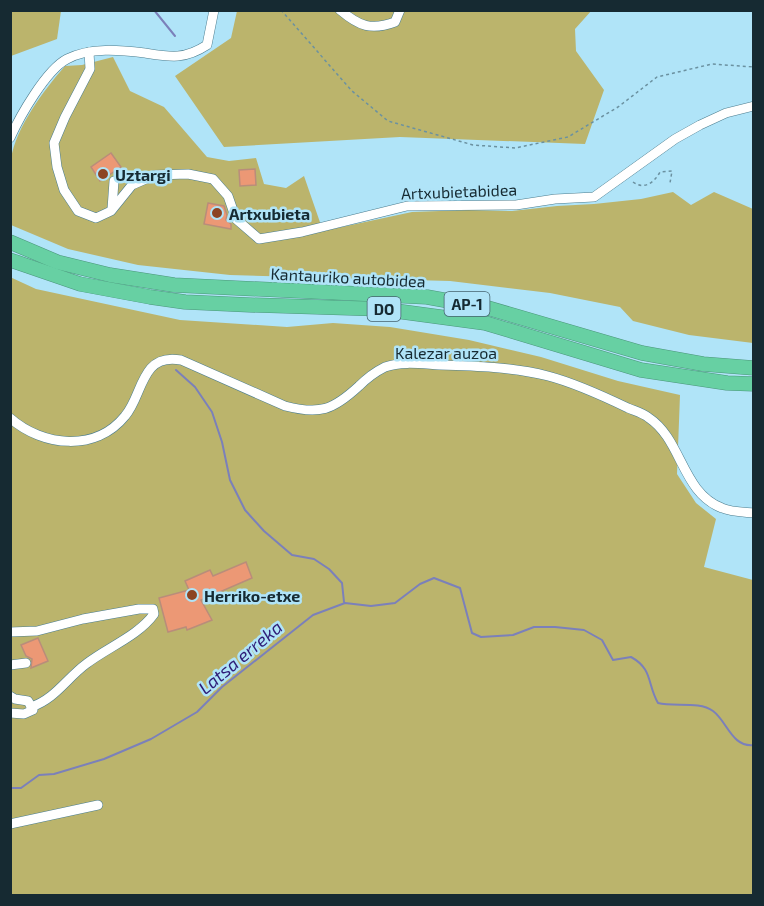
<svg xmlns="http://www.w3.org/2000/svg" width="764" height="906" font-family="'Exo 2',sans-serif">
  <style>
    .green { fill: #bbb46c }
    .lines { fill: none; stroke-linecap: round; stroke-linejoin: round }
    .stream { stroke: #7b80ba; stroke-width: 2 }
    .building { fill: #ec9875; stroke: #b98d7a; stroke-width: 1.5 }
    .minor-casing { stroke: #4b7d8f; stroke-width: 10 }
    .highway-casing { stroke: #4b967b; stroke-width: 15 }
    .path { stroke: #6b91a0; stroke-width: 1.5; stroke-dasharray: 3 3; stroke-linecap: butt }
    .minor { stroke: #fff; stroke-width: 9 }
    .highway { stroke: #67d0a3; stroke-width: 14 }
    .poi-dot { fill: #8c4423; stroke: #b0e4f8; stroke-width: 2 }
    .labels { text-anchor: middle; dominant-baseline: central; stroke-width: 5; stroke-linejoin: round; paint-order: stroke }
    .shield { fill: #b0e4f8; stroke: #44626d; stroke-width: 1.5 }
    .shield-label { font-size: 15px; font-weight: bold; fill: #162a32 }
    .poi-label { font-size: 16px; font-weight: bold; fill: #162a32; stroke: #b0e4f8; text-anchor: start }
    .street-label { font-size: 16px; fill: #162a32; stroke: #b0e4f8 }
    .water-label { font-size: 18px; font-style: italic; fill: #2e1c76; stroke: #b0e4f8 }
  </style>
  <rect width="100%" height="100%" fill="#b0e4f8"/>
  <g class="green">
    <path d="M592,10L575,29L576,51L604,90L585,144L400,137L224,147L175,76L231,38L237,11Z"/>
    <path d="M10,11H61L57,39L11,56Z"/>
    <path d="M113,57L130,91L164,107L207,157L229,161L256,158L264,184L286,188L304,176L323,231L412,212L468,210L512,211L557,206L594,204L641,199L673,192L691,205L714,192L753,209V343L689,335L633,321L620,307L550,293L450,281L230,275L138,265L68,249L11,225C11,206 7,177 11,159C16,127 44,90 65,66L82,65Z"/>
    <path d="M10,277L36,289L180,320L287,327L333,323L390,327L469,340L541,357L618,381L680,395L677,474L696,503L716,519L704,567L753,580V895H11Z"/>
  </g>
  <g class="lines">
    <g class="stream">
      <path d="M154,10L175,36"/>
      <path d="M176,370L195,387L212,412L222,442L230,480L245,510L264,531L292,555L314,559L329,569L342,583L344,602"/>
      <path d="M10,788H21L39,775L54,774L104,759L151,739L197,712L222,687L313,615L345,603L371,606L395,603L420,584L434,578L460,588L472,633L481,637L513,635L534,627H555L584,630L602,640L613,660L631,657C653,669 647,684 658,703C675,707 699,701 713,711C727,721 732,748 754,745"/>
    </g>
  </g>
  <g class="building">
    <path d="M111,153L121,167L100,181L91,167Z"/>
    <path d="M255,169L256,185L240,186L239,170Z"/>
    <path d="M208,203L224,206L227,215L226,220L231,224V229L204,224Z"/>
    <path d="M246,562L252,578L201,600L212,620L187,630L186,627L168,632L159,598L189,590L185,581L210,570L213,576Z"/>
    <path d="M38,638L48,661L31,668L32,659L26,656L21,645Z"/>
  </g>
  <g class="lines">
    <defs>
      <g id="minor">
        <path d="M340,10C359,26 371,31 395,22L400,10"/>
        <path d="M89,52L90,69L65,117L54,143L57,167L64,190L78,211L96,218L111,211L132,185L155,175L188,174L213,179L228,196L236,219L259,239L302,232L407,206L516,205L555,199L594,197L675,139L700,125L726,113L754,106"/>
        <path d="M10,138C20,116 46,70 67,59C90,47 120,50 145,53C170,57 184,60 207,45L214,10"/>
        <path d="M112,209L114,181"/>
        <path d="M10,418C43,447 96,452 125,416C137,402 139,382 151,368C159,359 170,358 181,360L285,406C320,415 333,410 359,386C367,378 375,372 385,367C402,361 422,364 439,365C476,366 512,367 548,376C575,383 603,396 628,408C635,411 643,413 649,418C682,440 682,493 722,508C731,512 744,512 754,513"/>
        <path d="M10,632L37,631L83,619L139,609H153L154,614C138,636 108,647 86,664C67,678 55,699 31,707"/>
        <path d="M10,665L26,663"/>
        <path d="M10,696L15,699L28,701L33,710L24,714L10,713"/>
        <path d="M10,824L98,805"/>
      </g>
      <g id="highway">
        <path d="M10,242L57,262L110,275L174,285L427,297L488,308L642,353L703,364L754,368"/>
        <path d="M10,260L80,284L150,297L185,302L250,305L381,309L485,323L641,370L727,383L754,384"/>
      </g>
    </defs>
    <use href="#minor" class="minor-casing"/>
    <use href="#highway" class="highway-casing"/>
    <g class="path">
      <path d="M281,10L352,91L388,121L473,145L515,148L568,137L618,107L657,77L712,64L754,67"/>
      <path d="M633,182C644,190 654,183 660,172L672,171L670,183"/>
    </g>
    <use href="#minor" class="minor"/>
    <use href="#highway" class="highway"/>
  </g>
  <g class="poi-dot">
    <circle cx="103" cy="174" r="6"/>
    <circle cx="217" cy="213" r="6"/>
    <circle cx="192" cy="595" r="6"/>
  </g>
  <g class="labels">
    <g class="shield">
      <rect x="444.5" y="292" width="45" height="24" rx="4.5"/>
      <rect x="367.5" y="297" width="33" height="24" rx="4.5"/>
    </g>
    <g class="shield-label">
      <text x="467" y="304">AP-1</text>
      <text x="384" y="309">DO</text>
    </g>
    <g class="poi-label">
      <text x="115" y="174">Uztargi</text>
      <text x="229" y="213">Artxubieta</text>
      <text x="204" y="595">Herriko-etxe</text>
    </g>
    <g class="street-label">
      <text transform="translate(459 191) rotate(-2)">Artxubietabidea</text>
      <text transform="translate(348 277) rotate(3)">Kantauriko autobidea</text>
      <text x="446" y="352">Kalezar auzoa</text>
    </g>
    <g class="water-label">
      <text transform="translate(240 657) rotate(-40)">Latsa erreka</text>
    </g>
  </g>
  <rect width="764" height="906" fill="none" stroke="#162a32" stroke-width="24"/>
</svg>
